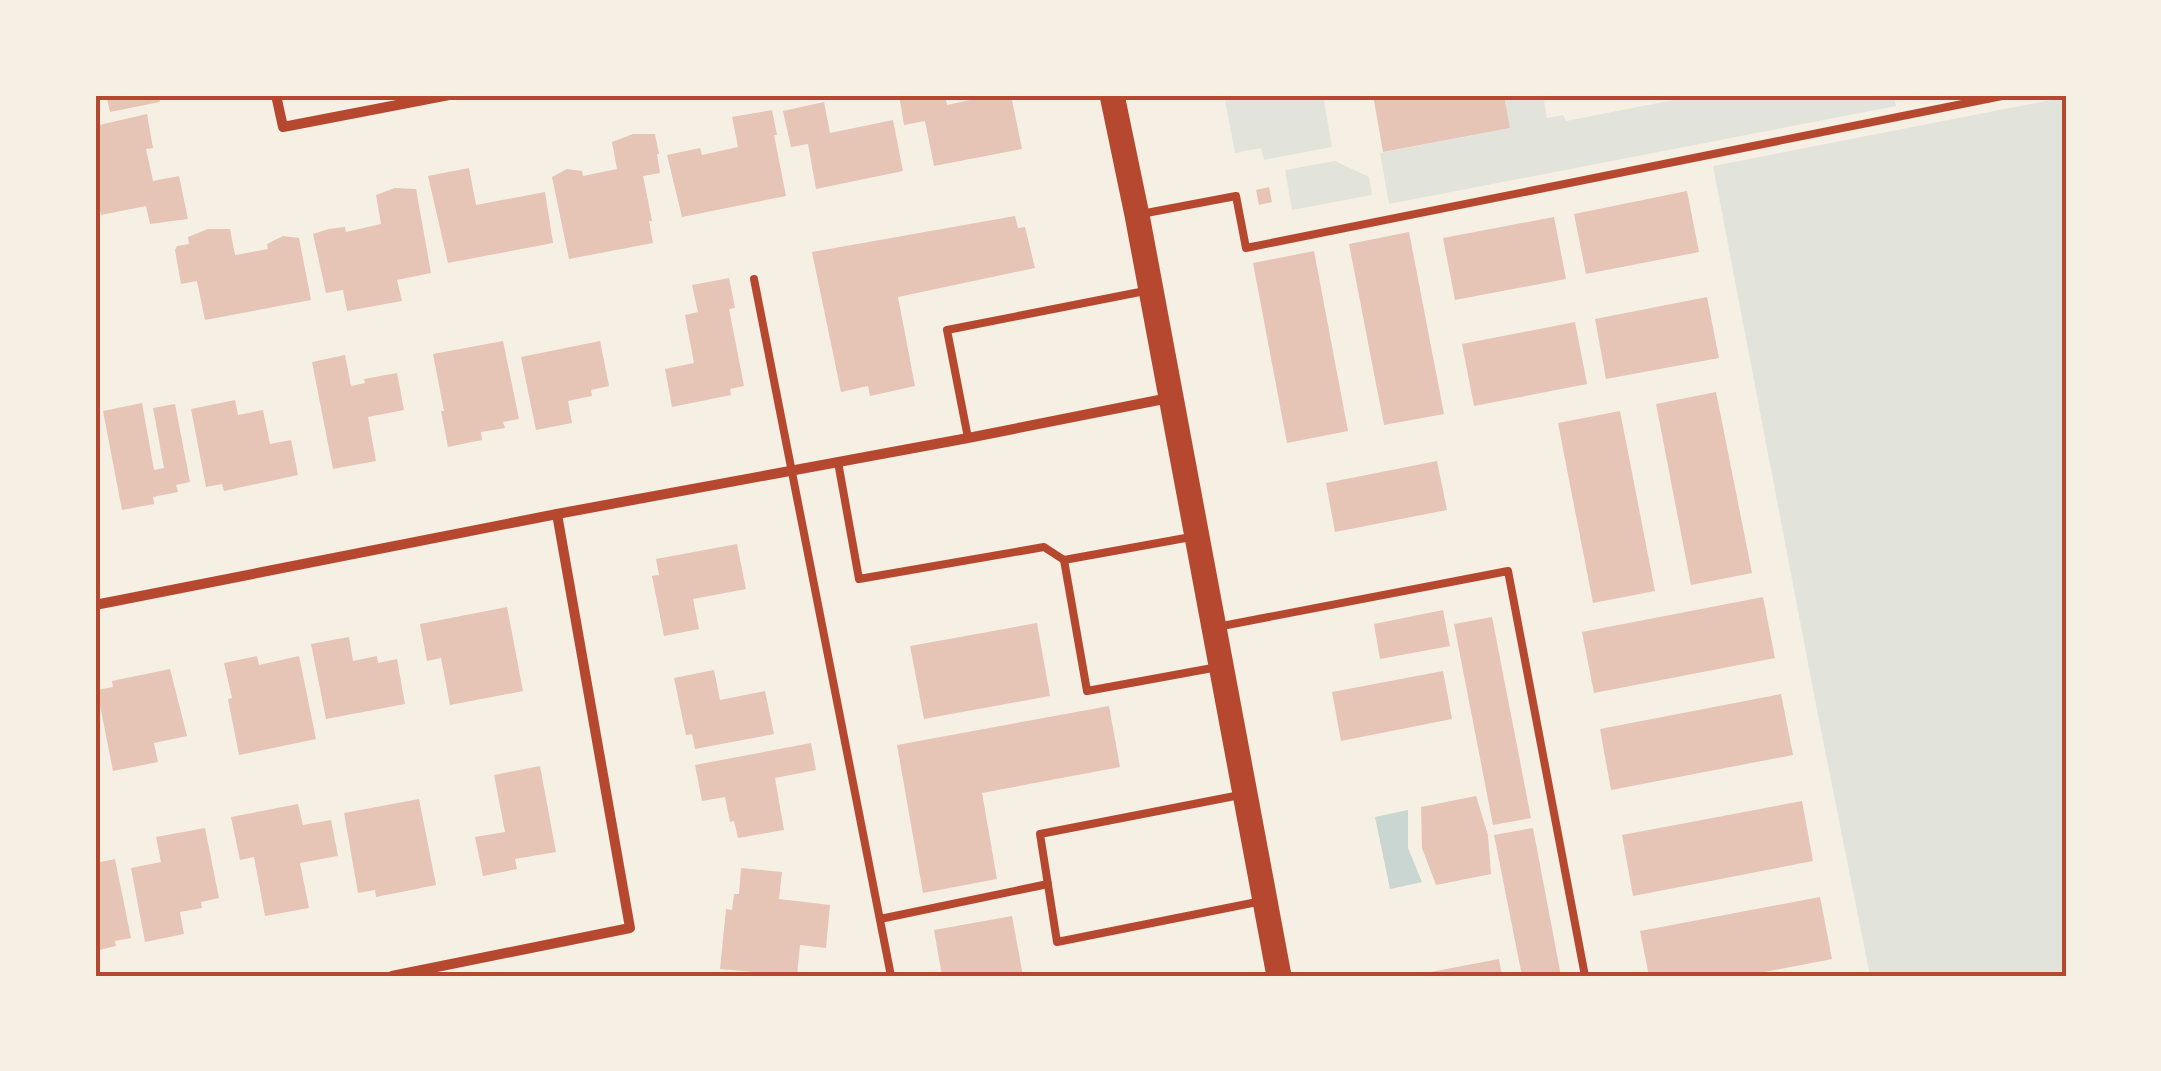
<svg xmlns="http://www.w3.org/2000/svg" width="2161" height="1071" font-family="Jost,sans-serif">
  <style>
    .green { fill: #e2e4dc }
    .water { fill: #c9d6d2 }
    .building { fill: #e6c5b7 }
    .lines { fill: none; stroke-linecap: round; stroke-linejoin: round }
    .service { stroke: #b5482f; stroke-width: 8 }
    .minor { stroke: #b5482f; stroke-width: 10 }
    .primary { stroke: #b5482f; stroke-width: 25 }
    .neatline { fill: none; stroke: #b5482f; stroke-width: 4 }
  </style>
  <rect width="100%" height="100%" fill="#f6efe4"/>
  <g class="green">
    <path d="M1224,95H1323L1332,147L1264,160L1261,148L1235,153Z"/>
    <path d="M1504,95H1543L1547,118L1563,115L1566,121L1699,95H1894L1896,106L1389,204L1380,153L1510,128Z"/>
    <path d="M2066,97V976H1870L1817,710L1713,166Z"/>
    <path d="M1335,161L1369,177L1372,195L1292,210L1285,170Z"/>
  </g>
  <path class="water" d="M1408,810V848L1422,882L1390,889L1375,817Z"/>
  <g class="building">
    <path d="M106,95H159L160,102L110,112Z"/>
    <path d="M899,95H945L947,105L979,98V95H1011L1022,149L934,166L925,121L904,125Z"/>
    <path d="M1373,95H1504L1510,128L1383,152Z"/>
    <path d="M824,102L830,133L893,120L903,171L816,189L808,144L791,147L783,111Z"/>
    <path d="M772,110L777,135H774L786,196L682,217L667,155L700,148L702,155L738,147L732,117Z"/>
    <path d="M147,114L153,148L146,149L153,181L179,176L188,219L150,224L146,206L101,215L95,188V126Z"/>
    <path d="M633,134H655L659,154H657L660,173L643,176L652,221H649L653,243L569,259L552,177L567,169L582,171L583,176L617,169L612,142Z"/>
    <path d="M469,168L476,205L545,192L553,243L448,263L428,176Z"/>
    <path d="M1269,187L1272,202L1259,205L1256,190Z"/>
    <path d="M395,188L416,189L431,273L397,280L402,301L347,311L343,290L326,293L313,234L329,229L345,227L346,232L381,224L376,195Z"/>
    <path d="M1687,191L1699,252L1586,274L1574,214Z"/>
    <path d="M1015,216L1018,228L1025,227L1035,268L898,297L915,386L870,396L868,386L841,392L812,252Z"/>
    <path d="M1554,217L1566,279L1455,300L1443,238Z"/>
    <path d="M208,229H230L235,255L268,249L267,244L283,236L299,238L311,300L205,320L197,281L181,284L175,250L177,246L189,244L188,237Z"/>
    <path d="M1409,232L1444,414L1384,425L1349,244Z"/>
    <path d="M1314,251L1348,431L1287,443L1253,263Z"/>
    <path d="M729,278L735,308L729,309L744,386L730,389L731,395L672,407L665,369L694,363L685,315L698,312L692,285Z"/>
    <path d="M1707,297L1719,358L1606,379L1595,319Z"/>
    <path d="M1575,322L1587,384L1474,406L1462,344Z"/>
    <path d="M503,341L519,419L503,422L505,428L481,432L482,440L448,447L441,411H444L433,354Z"/>
    <path d="M600,341L609,386L591,390L592,396L568,401L572,423L536,430L521,357Z"/>
    <path d="M345,355L351,386L365,383L364,379L397,373L404,410L368,417L376,461L333,469L312,362Z"/>
    <path d="M1716,392L1752,573L1691,585L1656,404Z"/>
    <path d="M235,400L238,415L263,410L270,444L291,440L298,475L224,491L222,484L206,487L191,409Z"/>
    <path d="M142,403L154,470L164,468L153,408L175,404L190,482L176,485L178,492L153,497L154,504L122,510L103,411Z"/>
    <path d="M1620,411L1655,591L1593,603L1558,423Z"/>
    <path d="M1437,461L1447,510L1335,532L1326,483Z"/>
    <path d="M737,544L746,589L693,599L699,629L664,636L652,576L659,575L656,559Z"/>
    <path d="M1763,597L1775,658L1594,693L1582,632Z"/>
    <path d="M507,607L523,691L450,705L441,658L427,661L420,624Z"/>
    <path d="M1443,610L1450,646L1380,659L1374,624Z"/>
    <path d="M1492,617L1531,818L1493,825L1454,624Z"/>
    <path d="M1037,623L1050,696L924,719L910,646Z"/>
    <path d="M349,637L353,661L377,656L378,663L397,659L405,704L326,719L311,644Z"/>
    <path d="M257,656L259,665L299,656L316,739L239,755L228,699L232,698L224,663Z"/>
    <path d="M170,669L187,736L154,743L158,762L113,771L97,690L113,687L112,681Z"/>
    <path d="M714,670L720,700L765,691L774,734L695,749L692,734L686,735L674,678Z"/>
    <path d="M1443,671L1452,719L1341,741L1332,692Z"/>
    <path d="M1781,694L1793,755L1611,790L1600,729Z"/>
    <path d="M1109,706L1120,767L982,793L997,879L923,893L897,745Z"/>
    <path d="M811,743L816,770L775,778L784,830L738,838L734,821L730,822L725,797L702,801L695,765Z"/>
    <path d="M540,766L556,852L515,859L517,869L483,876L475,837L505,832L494,775Z"/>
    <path d="M1476,796L1488,835L1491,874L1436,885L1422,848L1421,807Z"/>
    <path d="M419,799L436,885L376,897L375,890L358,893L344,813Z"/>
    <path d="M1802,801L1813,861L1633,896L1622,835Z"/>
    <path d="M298,804L303,825L331,820L338,856L300,863L309,908L265,916L254,857L240,860L231,817Z"/>
    <path d="M205,828L219,898L201,902L202,908L180,912L184,934L145,942L131,868L161,862L156,837Z"/>
    <path d="M1533,828L1561,976H1522L1494,835Z"/>
    <path d="M115,859L131,938L115,941L116,946L95,951V863Z"/>
    <path d="M741,868L782,872L779,899L830,905L826,948L800,945L797,976L720,969L726,909L732,910L734,894H739Z"/>
    <path d="M1820,897L1832,959L1744,976H1649L1640,931Z"/>
    <path d="M1012,916L1023,976H942L934,930Z"/>
    <path d="M1499,959L1502,976H1420V974Z"/>
  </g>
  <g class="lines">
    <g class="service">
      <path d="M1141,214L1236,196L1246,248L2007,95"/>
      <path d="M754,279L891,976"/>
      <path d="M968,438L947,330L1145,291"/>
      <path d="M838,462L859,579L1044,547L1064,560L1191,537"/>
      <path d="M1064,560L1087,691L1218,667"/>
      <path d="M1217,627L1508,571L1585,976"/>
      <path d="M1240,795L1040,834L1057,942L1262,901"/>
      <path d="M880,919L1048,884"/>
    </g>
    <g class="minor">
      <path d="M276,95L283,127L449,95"/>
      <path d="M95,605L557,514L968,438L1169,398"/>
      <path d="M392,976L630,928L557,514"/>
    </g>
    <path class="primary" d="M1112,95L1137,215L1279,976"/>
  </g>
  <rect width="2161" height="1071" fill="none" stroke="#f6efe4" stroke-width="195"/>
  <rect x="98" y="98" width="1966" height="876" class="neatline"/>
</svg>
